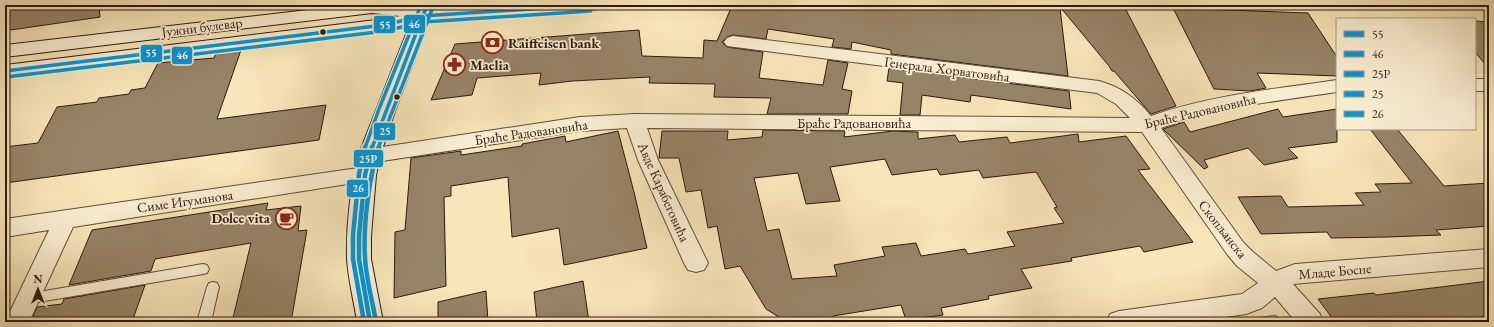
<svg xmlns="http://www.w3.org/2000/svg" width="1494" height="327" font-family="'EB Garamond',serif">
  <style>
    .green { fill: #d5c39c; stroke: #816e56 }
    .building { fill: #968467; stroke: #2d190f; fill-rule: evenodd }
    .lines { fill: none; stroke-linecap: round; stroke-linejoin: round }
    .lane-casing { stroke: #604c3a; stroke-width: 2 }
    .street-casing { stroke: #604c3a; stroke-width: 2 }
    .secondary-casing { stroke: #2d190f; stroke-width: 2 }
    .lane { fill: #faefd2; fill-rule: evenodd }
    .street { fill: #faefd2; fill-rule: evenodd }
    .secondary { fill: #faefd2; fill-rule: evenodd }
    .bus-1-casing { stroke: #faefd2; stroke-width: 6 }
    .bus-2-casing { stroke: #faefd2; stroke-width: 6 }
    .bus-3-far1-casing { stroke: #faefd2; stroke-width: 6 }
    .bus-3-casing { stroke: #faefd2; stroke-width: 8 }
    .bus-4-far1-casing { stroke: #faefd2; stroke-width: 6 }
    .bus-4-casing { stroke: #faefd2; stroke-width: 8 }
    .bus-5-far1-casing { stroke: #faefd2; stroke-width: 6 }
    .bus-5-casing { stroke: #faefd2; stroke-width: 8 }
    .bus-1 { stroke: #0098da; stroke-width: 3.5 }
    .bus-2 { stroke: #0098da; stroke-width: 3.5 }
    .bus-3-far1 { stroke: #0098da; stroke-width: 3.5 }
    .bus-3 { stroke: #0098da; stroke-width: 4.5 }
    .bus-4-far1 { stroke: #0098da; stroke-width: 3.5 }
    .bus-4 { stroke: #0098da; stroke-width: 4.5 }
    .bus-5-far1 { stroke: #0098da; stroke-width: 3.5 }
    .bus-5 { stroke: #0098da; stroke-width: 4.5 }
    .bus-dot { fill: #2d190f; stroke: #faefd2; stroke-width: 1.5 }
    .labels { text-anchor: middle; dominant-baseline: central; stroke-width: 3.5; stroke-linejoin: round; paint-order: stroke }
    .street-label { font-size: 14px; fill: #2d190f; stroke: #faefd2 }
    .poi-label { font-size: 14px; font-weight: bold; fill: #2d190f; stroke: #faefd2; text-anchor: start }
    .line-badge { stroke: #faefd2; stroke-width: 1.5 }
    .badge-label { font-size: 11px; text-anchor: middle; font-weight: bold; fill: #fff }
  </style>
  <rect width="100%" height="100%" fill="#f7e6b9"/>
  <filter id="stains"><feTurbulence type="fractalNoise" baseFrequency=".005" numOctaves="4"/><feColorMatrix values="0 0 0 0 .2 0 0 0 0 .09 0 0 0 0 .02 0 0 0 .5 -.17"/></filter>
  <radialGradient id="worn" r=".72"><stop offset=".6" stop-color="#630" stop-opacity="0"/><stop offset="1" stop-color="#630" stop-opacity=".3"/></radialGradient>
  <path class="green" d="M1276,315L1281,322H1228Z"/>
  <g class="building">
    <path d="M5,5H99L100,17L11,30L5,24Z"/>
    <path d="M817,5H902L1060,8L1068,76L891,54V50L852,42L851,49L832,47L834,39L768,29L766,39L733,35L727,37L722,42L727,47L763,52L759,78L823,85L828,60L848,63L842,89L852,91L848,114H767L771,98L714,97L715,84L649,83L650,77L572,81L539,85L541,73L477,78L472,95L431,100L455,44L639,30L642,56L703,58L704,40L717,41L731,8Z"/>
    <path d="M1061,8H1125L1176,106L1151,114L1114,71H1112L1109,66Z"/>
    <path d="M1173,8L1308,13L1337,57V76L1257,73L1266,88L1250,91L1214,89Z"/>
    <path d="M1475,21L1489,22V69L1475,52Z"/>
    <path d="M241,50L217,119L326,105L319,140L5,183V147L38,143L57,107L97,102L99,98L129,94L131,90L145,88L158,63L214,58L216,53Z"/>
    <path d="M889,68L1069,91L1071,109L971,95L970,102L922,95L920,115H900L903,83L887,81Z"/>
    <path d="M1278,109L1283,117L1337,109V142L1288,148L1298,158L1264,165L1248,148L1204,160L1208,167L1204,169L1163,129L1184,122L1190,132Z"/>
    <path d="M1370,129H1397L1444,186L1489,183V226L1436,230L1441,235L1388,237L1331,238L1327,232L1261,234L1238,197L1281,196L1288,207L1364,205L1355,193L1381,192L1375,184L1412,183Z"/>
    <path d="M763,130L845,131L844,137L893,131L918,132V139L955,135L959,142L1007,137L1010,143L1078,134L1079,142L1126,136L1150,169L1138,170L1193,242L1144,252L1140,246L1071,258L1072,261L1021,269L1032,288L988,296L989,299L941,308L943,315L906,320L901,305L833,316L834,318L803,320L782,319L766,309L740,266L725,269L717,226L708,228L701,190L686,192L679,158H659L662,131H728L727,140L762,137ZM885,159L892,175L937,169L940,175L979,170L983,178L1036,172L1057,207L1054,208L1064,223L1007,232L1015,246L968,254L965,249L921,256L916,243L882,247L885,256L834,265L837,276L792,279L779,229L767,231L754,178L798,173L806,204L840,201L830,167Z"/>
    <path d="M618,131L634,192L647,248L564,265L559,228L512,237L508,177L451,186V196L444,197L446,286L394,298L395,232L405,230L411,158L461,151V155L522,146V144L565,136L566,142Z"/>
    <path d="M268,203L266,210L301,206L298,231L307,230L291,322H232L251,243L155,259L151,271L69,285L92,230Z"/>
    <path d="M583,281L589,322H537L534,292Z"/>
    <path d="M1489,281V322H1335L1318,299L1374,293L1376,295Z"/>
    <path d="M145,285L132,322H31L37,307L62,304L64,299Z"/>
    <path d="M486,291L488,322H438V302Z"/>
  </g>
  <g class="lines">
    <defs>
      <g id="lane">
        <path d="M203,264L207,265L209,269L207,273L203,274L27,304L22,303L21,299L22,295L27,294Z"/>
        <path d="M213,282L217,283L219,287L211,322H197L207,287L209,283Z"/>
      </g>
      <g id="street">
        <path d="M733,36L1099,81C1121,87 1136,98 1151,116C1211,95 1275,89 1337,80V92C1278,101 1217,107 1161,128L1243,242L1253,252L1276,271L1295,264L1489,249V267L1293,284L1320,314L1323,322H1296L1275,297L1262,308L1246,314L1192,322H1107L1110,314L1119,311L1242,294L1258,283L1237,266L1227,254L1142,132L647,128L658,160L708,263L704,270L696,272L688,270L684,263L638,160L627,128L580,131L369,163L362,161L359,156L362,151L369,149L580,117L635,114L1130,118L1116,104L1097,93L727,46L724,42L727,38Z"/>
        <rect x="1475" y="79" width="14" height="12"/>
        <path d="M365,167L373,170L376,175L373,180L73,227L29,322H5L49,230L5,237V219Z"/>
      </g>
      <path id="secondary" d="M351,5H402L416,9L418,5H434V10L508,5H600L597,9L591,10L429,21L395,111L380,156L376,175L371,236V259L383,322H357C354,301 348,279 347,258C346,224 351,188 358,156L410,24L384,31L5,77V65L384,19L400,16L372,13L5,57V45Z"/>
    </defs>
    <use href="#lane" class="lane-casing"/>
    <use href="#street" class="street-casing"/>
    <use href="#secondary" class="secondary-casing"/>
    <use href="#lane" class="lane"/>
    <use href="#street" class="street"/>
    <use href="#secondary" class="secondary"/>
    <defs>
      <path id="bus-1" d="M5,71L384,25L422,16L591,5"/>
      <path id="bus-2" d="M6,77L385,31L423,22L591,11"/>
      <path id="bus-3-far1" d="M372,148L427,5"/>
      <path id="bus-3" d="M370,322L359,259V236L365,175L372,147"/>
      <path id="bus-4-far1" d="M378,148L433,7"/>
      <path id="bus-4" d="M376,321C372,300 366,278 365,257C363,226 369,176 379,147"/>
      <path id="bus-5-far1" d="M365,148L379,109L421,5"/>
      <path id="bus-5" d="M364,322L353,259V235L359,174L365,147"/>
    </defs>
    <use href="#bus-1" class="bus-1-casing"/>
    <use href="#bus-2" class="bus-2-casing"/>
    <use href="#bus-3-far1" class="bus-3-far1-casing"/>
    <use href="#bus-3" class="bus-3-casing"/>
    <use href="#bus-4-far1" class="bus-4-far1-casing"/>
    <use href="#bus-4" class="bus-4-casing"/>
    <use href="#bus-5-far1" class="bus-5-far1-casing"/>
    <use href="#bus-5" class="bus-5-casing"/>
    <use href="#bus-1" class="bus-1"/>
    <use href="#bus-2" class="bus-2"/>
    <use href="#bus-3-far1" class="bus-3-far1"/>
    <use href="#bus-3" class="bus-3"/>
    <use href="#bus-4-far1" class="bus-4-far1"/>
    <use href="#bus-4" class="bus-4"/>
    <use href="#bus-5-far1" class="bus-5-far1"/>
    <use href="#bus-5" class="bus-5"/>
  </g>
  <defs>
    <symbol id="bank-ring" viewBox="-11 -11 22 22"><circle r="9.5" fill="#faefd2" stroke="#8f2418" stroke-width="1.5"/><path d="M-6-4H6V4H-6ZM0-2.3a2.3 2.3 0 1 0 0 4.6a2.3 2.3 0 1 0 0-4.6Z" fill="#8f2418"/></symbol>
    <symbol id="pharmacy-ring" viewBox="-11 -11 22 22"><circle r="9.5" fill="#faefd2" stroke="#8f2418" stroke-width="1.5"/><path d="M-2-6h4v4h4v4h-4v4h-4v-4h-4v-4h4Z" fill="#8f2418"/></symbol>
    <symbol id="cafe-ring" viewBox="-11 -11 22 22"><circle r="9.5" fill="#faefd2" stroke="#8f2418" stroke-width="1.5"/><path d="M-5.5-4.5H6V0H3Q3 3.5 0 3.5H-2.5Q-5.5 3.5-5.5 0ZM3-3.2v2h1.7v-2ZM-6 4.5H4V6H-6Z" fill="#8f2418"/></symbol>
  </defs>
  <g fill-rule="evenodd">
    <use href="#bank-ring" x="480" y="30" width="25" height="25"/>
    <use href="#pharmacy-ring" x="442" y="52" width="25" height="25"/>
    <use href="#cafe-ring" x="274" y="206" width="25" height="25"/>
  </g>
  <g class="bus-dot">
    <circle cx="323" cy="32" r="3.5"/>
    <circle cx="397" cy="97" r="3.5"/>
  </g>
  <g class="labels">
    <g class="street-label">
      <text transform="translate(202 27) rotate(-7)">Јужни булевар</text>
      <text transform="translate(947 69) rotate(7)">Генерала Хорватовића</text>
      <text transform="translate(1200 111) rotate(-13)">Браће Радовановића</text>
      <text x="854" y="123">Браће Радовановића</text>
      <text transform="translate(531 132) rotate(-8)">Браће Радовановића</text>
      <text transform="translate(664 192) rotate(66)">Авде Карабеговића</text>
      <text transform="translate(185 201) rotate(-8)">Симе Игуманова</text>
      <text transform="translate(1223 229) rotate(52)">Скопљанска</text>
      <text transform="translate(1335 271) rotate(-5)">Младе Босне</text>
    </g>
    <g class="poi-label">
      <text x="508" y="43">Raiffeisen bank</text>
      <text x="470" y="65">Maelia</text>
      <text x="270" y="218" text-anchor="end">Dolce vita</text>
    </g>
  </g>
  <g class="line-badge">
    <rect x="403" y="14" width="23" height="20" rx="4" fill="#0098da"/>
    <rect x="373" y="15" width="23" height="19" rx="4" fill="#0098da"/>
    <rect x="140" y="44" width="23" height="19" rx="4" fill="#0098da"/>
    <rect x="171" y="46" width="22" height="19" rx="4" fill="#0098da"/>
    <rect x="373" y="122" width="23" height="19" rx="4" fill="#0098da"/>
    <rect x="353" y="149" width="31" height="19" rx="4" fill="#0098da"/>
    <rect x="346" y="179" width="23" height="19" rx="4" fill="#0098da"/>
  </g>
  <g class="badge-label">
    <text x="414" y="28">46</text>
    <text x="385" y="29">55</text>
    <text x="151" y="57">55</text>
    <text x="182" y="59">46</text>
    <text x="385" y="135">25</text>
    <text x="368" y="163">25P</text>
    <text x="358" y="192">26</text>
  </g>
  <rect width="1494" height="327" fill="none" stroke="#f7e6b9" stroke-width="20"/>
  <rect x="6" y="6" width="1482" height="315" fill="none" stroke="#2d190f" stroke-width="2"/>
  <rect x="10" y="10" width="1474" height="307" fill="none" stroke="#2d190f"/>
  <rect x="1336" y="18" width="140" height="112" fill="#faefd2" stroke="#a89984"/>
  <rect x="1344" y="31" width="20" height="6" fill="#0098da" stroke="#a89984"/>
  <text x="1372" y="38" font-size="12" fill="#2d190f">55</text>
  <rect x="1344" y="51" width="20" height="6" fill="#0098da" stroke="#a89984"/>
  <text x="1372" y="58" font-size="12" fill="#2d190f">46</text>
  <rect x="1344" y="71" width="20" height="6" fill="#0098da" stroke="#a89984"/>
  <text x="1372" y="78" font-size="12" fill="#2d190f">25P</text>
  <rect x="1344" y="91" width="20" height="6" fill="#0098da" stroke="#a89984"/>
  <text x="1372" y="98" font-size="12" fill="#2d190f">25</text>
  <rect x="1344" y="111" width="20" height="6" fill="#0098da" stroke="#a89984"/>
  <text x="1372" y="118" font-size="12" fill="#2d190f">26</text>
  <g transform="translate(38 289)" stroke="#faefd2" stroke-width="3" paint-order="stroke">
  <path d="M0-3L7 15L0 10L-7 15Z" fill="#2d190f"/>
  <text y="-6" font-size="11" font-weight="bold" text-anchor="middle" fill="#2d190f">N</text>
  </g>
  <rect width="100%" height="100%" filter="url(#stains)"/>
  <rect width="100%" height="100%" fill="url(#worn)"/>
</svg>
